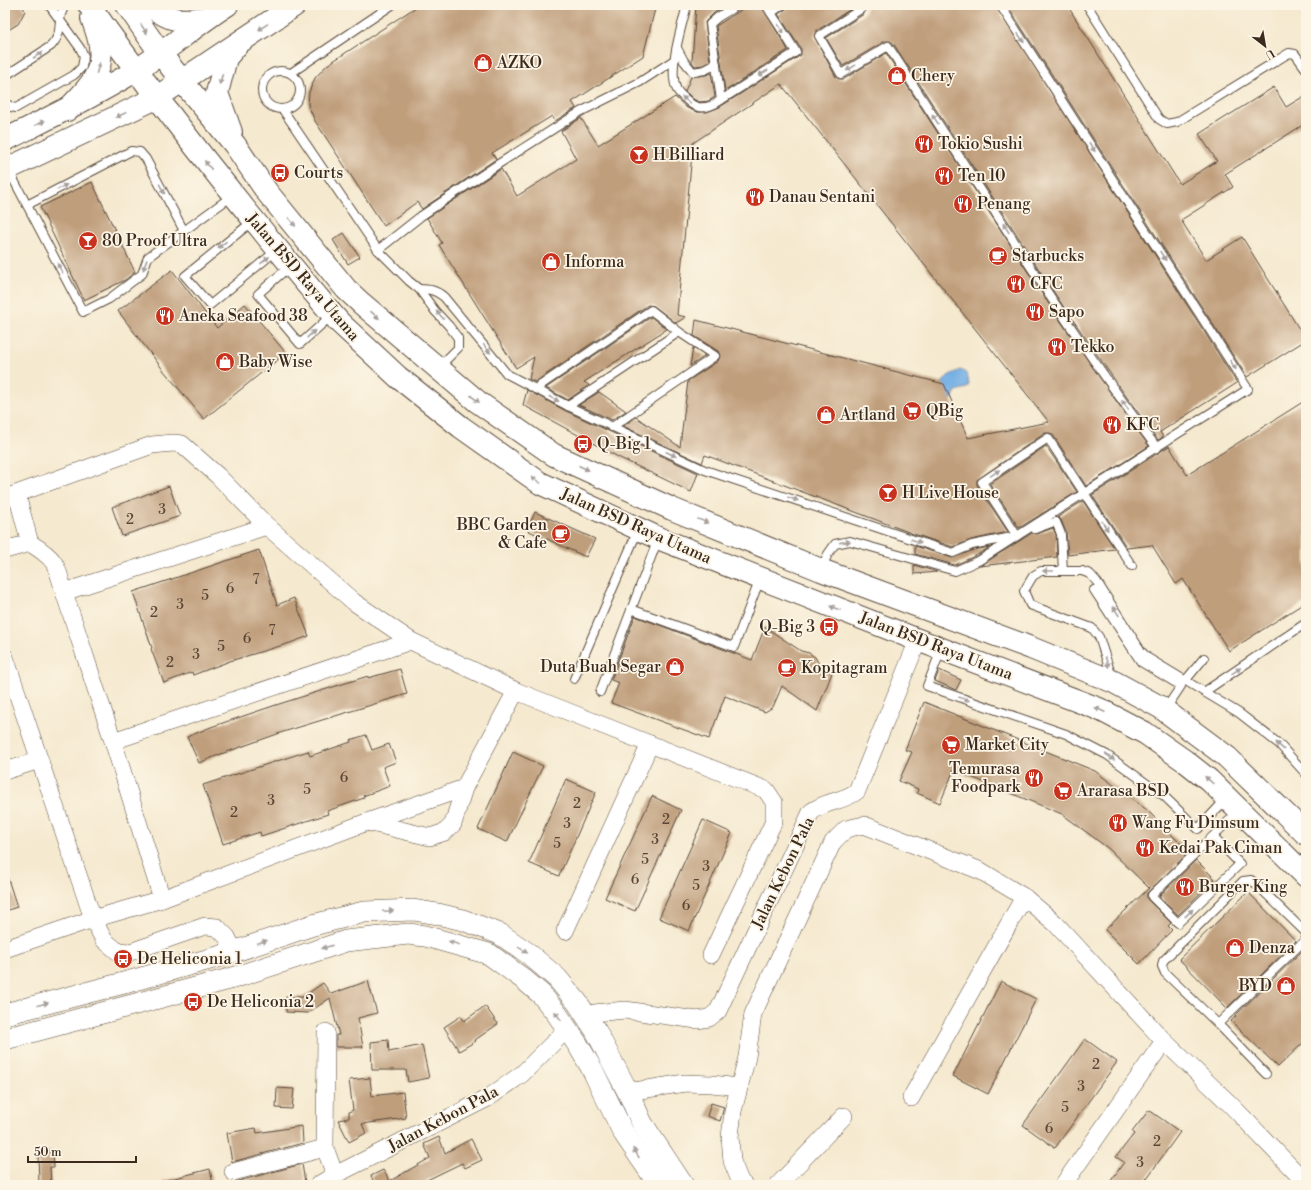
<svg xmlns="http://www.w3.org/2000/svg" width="1311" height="1190" font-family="'Libre Bodoni',serif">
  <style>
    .water { fill: #73afe5; stroke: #576c82 }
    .building { fill: #bf9e7c }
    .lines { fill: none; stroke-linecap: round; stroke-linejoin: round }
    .service-casing { stroke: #574739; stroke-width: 10 }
    .minor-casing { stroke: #574739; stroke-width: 18 }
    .tertiary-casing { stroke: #574739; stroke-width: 22 }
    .secondary-casing { stroke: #574739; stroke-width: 24 }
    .primary-casing { stroke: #574739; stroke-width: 24 }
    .service { stroke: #fff; stroke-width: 8 }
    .minor { stroke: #fff; stroke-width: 17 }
    .tertiary { stroke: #fff; stroke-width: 21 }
    .secondary { stroke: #fff; stroke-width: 22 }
    .primary { stroke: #fff; stroke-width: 22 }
    .oneway { fill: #a79f9a }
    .labels { text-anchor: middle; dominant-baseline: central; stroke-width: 3.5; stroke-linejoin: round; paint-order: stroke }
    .number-label { font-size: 14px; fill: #5c4736 }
    .poi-label { font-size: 16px; fill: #3b2a1e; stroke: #fcf5e5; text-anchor: start }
    .street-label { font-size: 16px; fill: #3b2a1e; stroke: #fcf5e5 }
  </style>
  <rect width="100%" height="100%" fill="#fcf5e5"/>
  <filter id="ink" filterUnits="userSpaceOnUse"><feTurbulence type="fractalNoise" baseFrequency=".025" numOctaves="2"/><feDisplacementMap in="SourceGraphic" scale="8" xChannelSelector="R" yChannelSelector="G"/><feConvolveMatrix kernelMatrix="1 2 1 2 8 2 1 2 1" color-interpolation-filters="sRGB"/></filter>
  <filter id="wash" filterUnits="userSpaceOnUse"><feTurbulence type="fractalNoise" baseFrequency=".012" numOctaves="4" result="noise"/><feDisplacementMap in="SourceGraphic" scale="16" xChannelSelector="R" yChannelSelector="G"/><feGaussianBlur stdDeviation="0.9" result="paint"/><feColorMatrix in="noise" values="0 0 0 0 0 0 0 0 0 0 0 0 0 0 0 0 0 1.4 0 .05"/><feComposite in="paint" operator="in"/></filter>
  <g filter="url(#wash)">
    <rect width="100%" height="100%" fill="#f5e9cf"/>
    <path class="water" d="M960,370C968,372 968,378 969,385L967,388L956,391L952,399L947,401L939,387L948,376Z"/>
    <g id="blocks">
      <g class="building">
        <path d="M5,5H22L25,11L18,24L5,32Z"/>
        <path d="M419,5H656L643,56L572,102L576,108L555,121L552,116L492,153L496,159L422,209L417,202L384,226L315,121L308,105L309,92L315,78L327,65Z"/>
        <path d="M696,5H727L714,13L705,22L710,61L703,65L695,66L692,62Z"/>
        <path d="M743,5H761L788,50L725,91L716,26L741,10Z"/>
        <path d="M787,5H854V7L816,31L814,36L836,77L839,79H844L886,53L1048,303L1117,402L1149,446L1086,486L1053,435L1050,433H1045L977,480V485L1008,532L971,540L953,547L911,533L705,455L702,463L623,426L636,417L680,447L688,381L718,361L720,356L718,351L694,336L696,320L944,384L968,438L1049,422L781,84L693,143L677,315L686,317L676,323L654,306L648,305L535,382L529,379L534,357L516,368L439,245L442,243L427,218L501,169L517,196L576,159L561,131L581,118L598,145L675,97L687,108L697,112H707L720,107L801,55V49L778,14L786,9Z"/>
        <path d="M865,5H995L1237,383L1160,432L1163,437L1158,440L1126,396L1057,297L893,43L890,41H885L843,66L826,38L864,14L866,9Z"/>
        <path d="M1007,5H1067L1180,184L1217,161L1199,134L1274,87L1286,107L1306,95V123L1225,174L1233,187L1181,220L1206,260L1242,237L1306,340L1247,377Z"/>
        <path d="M711,73L715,97L708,101L699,102L693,99L685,91L691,77L706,75Z"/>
        <path d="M92,182L135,272L125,280L84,300L40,207Z"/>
        <path d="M344,233L360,257L348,264L333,240Z"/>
        <path d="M172,270L217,328L245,304L286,353L204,419L164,371L118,311Z"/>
        <path d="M651,317L667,329L584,382L589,385L568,400L546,388Z"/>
        <path d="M693,348L705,356L690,366Z"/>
        <path d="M527,390L566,411L698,473L691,492L620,458L523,405Z"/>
        <path d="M599,392L626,411L612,420L579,405Z"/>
        <path d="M1306,400V602L1229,651L1183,579L1176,584L1152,545L1127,548L1092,495L1169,446L1187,475Z"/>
        <path d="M1046,446L1077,492L1019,528L990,484Z"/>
        <path d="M169,486L180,516L122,536L112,507Z"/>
        <path d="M1083,501L1115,549L1068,555L1066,532L1061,520L1058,517Z"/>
        <path d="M535,512L595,539L586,557L527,530Z"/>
        <path d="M1053,528L1056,535L1057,557L980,566L1032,533L1037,534Z"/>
        <path d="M915,546L952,558L974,550L990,547L977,555L955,565L915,554Z"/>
        <path d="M259,550L277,605L294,598L309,636L290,643L230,661L193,675L192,672L164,683L151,649L152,648L133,592Z"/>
        <path d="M914,565L937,572L914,574Z"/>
        <path d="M635,616L752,660L765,627L801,651L809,653L815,657L819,664L832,673L817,711L782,686L773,707L765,712L725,696L709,739L611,703L619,683L611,680Z"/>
        <path d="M400,669L407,694L283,732L221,754L199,763L187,737L211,727L276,705L368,676V678Z"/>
        <path d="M939,670L961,680L956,690L935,681Z"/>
        <path d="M924,702L1095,771L1147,810L1189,852L1147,893V899L1171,923L1168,926L1172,930L1139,964L1105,930L1149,888L1109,849L1062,814L954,770L940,803L917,793L918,789L899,781L912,752L905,750Z"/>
        <path d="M366,735L372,750L389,744L396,762L383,767L390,786L363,796L364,798L327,811L328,814L261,836L260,832L223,844L203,785L308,751L310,756L351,742L350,740Z"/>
        <path d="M513,752L543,766L507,842L478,829Z"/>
        <path d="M566,779L596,792L559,876L529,863Z"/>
        <path d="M652,796L681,810L635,911L605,898Z"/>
        <path d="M703,820L732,833L689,931L659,918Z"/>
        <path d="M1196,860L1215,879L1178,915L1159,896Z"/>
        <path d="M7,876L17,907L5,911V877Z"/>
        <path d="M1248,892L1296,941L1227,1008L1179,959Z"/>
        <path d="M1304,949L1306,951V1040L1278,1067L1231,1021L1236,1016H1235Z"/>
        <path d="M368,981L377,1013L358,1018L363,1047H336V1035H339L330,998L308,1013L286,1012V997H303L323,983L331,994Z"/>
        <path d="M1001,981L1036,999L988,1094L953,1076Z"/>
        <path d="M485,1006L498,1024L475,1040L476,1041L459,1051L444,1027L461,1016L464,1021Z"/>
        <path d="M1085,1039L1117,1062L1055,1148L1023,1125Z"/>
        <path d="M388,1040L389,1052L422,1045L429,1078L408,1082L406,1070H372L371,1042Z"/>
        <path d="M370,1078L372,1096L403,1092L406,1118L362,1124L366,1133L349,1142L338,1120L349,1118V1112L353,1110L349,1080Z"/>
        <path d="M277,1088L294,1089L292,1109L276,1108Z"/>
        <path d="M711,1103L724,1107L720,1121L707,1116Z"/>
        <path d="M1149,1110L1180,1132L1142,1185H1108L1124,1162L1116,1157L1134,1134L1132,1132Z"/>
        <path d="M302,1126L303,1143L232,1162L227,1133L256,1128L257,1133Z"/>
        <path d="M439,1137L445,1153L471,1139L482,1160L465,1168L462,1163L425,1181L427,1185H375L371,1176L383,1170L390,1181L430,1158L424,1144Z"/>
        <path d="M53,1151L54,1167H50L51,1185H39L38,1152Z"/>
        <path d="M302,1164L305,1182L288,1185H235V1182Z"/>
        <path d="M210,1169L213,1185H164L163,1181Z"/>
      </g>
    </g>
  </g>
  <g filter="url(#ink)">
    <use href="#blocks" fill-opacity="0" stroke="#574739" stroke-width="1"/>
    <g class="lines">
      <defs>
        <g id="service">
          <path d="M687,5C682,26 667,70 677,90C680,95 686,99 690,103C700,111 711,107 721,100"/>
          <path d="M738,5L718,17L710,24L721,100L796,52L766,5"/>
          <path d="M859,5L861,9L819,36L841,74L888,46C976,181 1060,319 1157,448"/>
          <path d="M1087,5L1159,119L1167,124L1177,122L1289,53L1295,54L1306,69"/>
          <path d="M771,13L782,5"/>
          <path d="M677,48L684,61L693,72L705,70L716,64"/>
          <circle cx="281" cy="90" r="19"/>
          <path d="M291,73L392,5"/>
          <path d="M5,76L51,46C66,30 54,20 66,5"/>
          <path d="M5,102L11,107L16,108L74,75L82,67L84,56L80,48L49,5"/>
          <path d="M283,110L378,250L409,281L419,289L435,311L449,326L458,338V348L439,367"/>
          <path d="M8,169L83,312L109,299L142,274L148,257L232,196"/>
          <path d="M27,205L131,151L140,152L146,159L184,231"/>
          <path d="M253,221L185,276L210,305L277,250"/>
          <path d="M378,250L421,216L500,163L580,112L640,82L674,60"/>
          <path d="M290,266L258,294L300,344L332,315"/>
          <path d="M419,289C429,289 436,290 444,297L507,374L568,406L705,470L953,553L972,545L1017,536L1248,389L1000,5"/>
          <path d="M535,389L651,310L679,332"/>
          <path d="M568,406L679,332L715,356L612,427"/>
          <path d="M1035,529L1051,523L1056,522L1061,534L1063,571"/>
          <path d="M1017,536L982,482L1048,438L1132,566"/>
          <path d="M821,569L828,554L835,544L850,541L955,571L980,560L1014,538"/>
          <path d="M1094,590L1141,662L1181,686L1165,710"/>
          <path d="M631,609L734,647L760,579"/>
          <path d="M941,650L927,686L1066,734L1107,755L1164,796L1198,829L1227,798"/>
          <path d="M1112,677L1099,637L1092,628L1030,605L1024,591L1033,576L1041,571H1082L1090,574L1097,582L1141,651L1148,658L1239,713L1279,744L1306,774"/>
          <path d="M574,679L638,530"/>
          <path d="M1185,681L1204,658"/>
          <path d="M600,692L658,539"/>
          <path d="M1204,692L1306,623"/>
          <path d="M1213,836L1240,864L1178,923L1152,897V895L1239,811"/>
          <path d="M1218,1024L1165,973L1162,966L1163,961L1243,881L1251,880L1256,884L1306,933"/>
          <path d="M1266,1074L1218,1024L1306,939"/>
        </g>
        <g id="minor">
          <path d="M5,498L152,445L173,443L182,444L218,476L267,526L354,602L411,641L516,691"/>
          <path d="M5,550L30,543"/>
          <path d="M64,592L267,526"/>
          <path d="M5,657L93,919L162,899L113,741L64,592C56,563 56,559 30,543L17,495"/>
          <path d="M113,741L411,641"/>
          <path d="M5,771L40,760"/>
          <path d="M367,822L430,837L445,832L453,824L464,788"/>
          <path d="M162,899L367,822L464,788L516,691L766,790L774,802V821L711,955"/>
          <path d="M565,931L650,744"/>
          <path d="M5,949L93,919L104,940L117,951L130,952L205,926L217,927L227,937L234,951"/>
          <path d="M594,1013L625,1010L697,1020L709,1018L718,1011L811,812C826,800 844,802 857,791L918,640"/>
          <path d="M326,1032L325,1148L335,1175"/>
          <path d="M628,1092L685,1083L712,1084L739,1087"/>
          <path d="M911,1098L1024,897"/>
          <path d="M233,1172L325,1148"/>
          <path d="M318,1185L335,1175L488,1098L522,1074L558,1038"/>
          <path d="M744,1185L740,1181L732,1161L730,1137L733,1111L747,1057L753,1014L833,842L846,829L864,825L981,871L1024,897L1055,923L1164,1041L1231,1105L1306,1183"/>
          <path d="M778,1185L844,1116"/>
          <path d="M1063,1185L1164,1041"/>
        </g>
        <g id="tertiary">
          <path d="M5,1014L120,984L221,956L313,925L364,912L413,910L438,914L463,920L500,934L529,954L557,978L577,1002L596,1031L628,1092L642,1123L683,1185"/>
          <path d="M5,1039L233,978L346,941L408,934L425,936L489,954L522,978L541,994L557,1014L578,1045L592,1069L623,1132L659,1185"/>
        </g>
        <g id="secondary">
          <path d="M5,140C49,118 93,97 135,71C167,51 195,25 227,5"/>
          <path d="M5,170L156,98L295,5"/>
        </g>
        <g id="primary">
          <path d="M89,5C165,112 247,214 332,314L340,323L398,377L461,427L540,483L658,538L918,640L1099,709L1145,733L1185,761L1209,780L1306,876"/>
          <path d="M127,5L160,53L182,81L235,145L267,192L346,289L361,303L478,402L554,455L672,509L821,570L1031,648L1114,682L1160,707L1227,757L1306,834"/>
          <path d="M148,5C172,21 177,22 206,18"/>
          <path d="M67,110C86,90 104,76 100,46C99,36 95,27 92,18"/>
          <path d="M231,132L217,93L226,58L237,45"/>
        </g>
      </defs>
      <use href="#service" class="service-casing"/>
      <use href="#minor" class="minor-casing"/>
      <use href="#tertiary" class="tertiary-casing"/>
      <use href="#secondary" class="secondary-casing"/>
      <use href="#primary" class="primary-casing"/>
      <use href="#service" class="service"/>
      <use href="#minor" class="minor"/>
      <use href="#tertiary" class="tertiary"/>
      <use href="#secondary" class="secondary"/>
      <use href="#primary" class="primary"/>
    </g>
    <defs><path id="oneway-solid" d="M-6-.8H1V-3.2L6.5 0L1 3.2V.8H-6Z"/></defs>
    <g class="oneway">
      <use href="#oneway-solid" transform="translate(263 27) rotate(146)"/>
      <use href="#oneway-solid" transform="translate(144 29) rotate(56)"/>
      <use href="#oneway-solid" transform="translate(781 29) rotate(58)"/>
      <use href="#oneway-solid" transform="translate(1021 38) rotate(57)"/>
      <use href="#oneway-solid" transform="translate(38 55) rotate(-33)"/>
      <use href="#oneway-solid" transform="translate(98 68) rotate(-74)"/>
      <use href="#oneway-solid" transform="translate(851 68) rotate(149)"/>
      <use href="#oneway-solid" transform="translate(763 73) rotate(148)"/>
      <use href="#oneway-solid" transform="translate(221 79) rotate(107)"/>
      <use href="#oneway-solid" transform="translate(686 100) rotate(-138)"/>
      <use href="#oneway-solid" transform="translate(121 115) rotate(154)"/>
      <use href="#oneway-solid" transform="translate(935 119) rotate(-123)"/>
      <use href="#oneway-solid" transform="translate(40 123) rotate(-26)"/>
      <use href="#oneway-solid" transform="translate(1092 147) rotate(57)"/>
      <use href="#oneway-solid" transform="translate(208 165) rotate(-128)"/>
      <use href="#oneway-solid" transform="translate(62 187) rotate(-27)"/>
      <use href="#oneway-solid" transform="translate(162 189) rotate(62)"/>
      <use href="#oneway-solid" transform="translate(292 222) rotate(50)"/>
      <use href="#oneway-solid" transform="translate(1006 228) rotate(-123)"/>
      <use href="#oneway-solid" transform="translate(222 245) rotate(141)"/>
      <use href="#oneway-solid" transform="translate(1163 256) rotate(57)"/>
      <use href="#oneway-solid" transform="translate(265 260) rotate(-39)"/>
      <use href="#oneway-solid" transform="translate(145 265) rotate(110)"/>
      <use href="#oneway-solid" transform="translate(60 268) rotate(-118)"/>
      <use href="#oneway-solid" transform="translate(375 315) rotate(40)"/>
      <use href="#oneway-solid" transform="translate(440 315) rotate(-133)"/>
      <use href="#oneway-solid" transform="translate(311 334) rotate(-43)"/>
      <use href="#oneway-solid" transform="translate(487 349) rotate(51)"/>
      <use href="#oneway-solid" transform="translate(1233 365) rotate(57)"/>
      <use href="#oneway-solid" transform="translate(475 399) rotate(39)"/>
      <use href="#oneway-solid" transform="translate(554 399) rotate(27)"/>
      <use href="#oneway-solid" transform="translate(1125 405) rotate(-127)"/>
      <use href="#oneway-solid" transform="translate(671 454) rotate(25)"/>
      <use href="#oneway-solid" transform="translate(584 468) rotate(25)"/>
      <use href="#oneway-solid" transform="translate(995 473) rotate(-34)"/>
      <use href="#oneway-solid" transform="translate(536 480) rotate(-146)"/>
      <use href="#oneway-solid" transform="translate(793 499) rotate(19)"/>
      <use href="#oneway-solid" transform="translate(703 521) rotate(22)"/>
      <use href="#oneway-solid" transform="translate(1105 526) rotate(57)"/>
      <use href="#oneway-solid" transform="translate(916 541) rotate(19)"/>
      <use href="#oneway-solid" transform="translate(845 542) rotate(-6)"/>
      <use href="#oneway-solid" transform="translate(1048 571) rotate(180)"/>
      <use href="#oneway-solid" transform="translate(835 608) rotate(-159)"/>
      <use href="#oneway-solid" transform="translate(1116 611) rotate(-123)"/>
      <use href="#oneway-solid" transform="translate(1107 662) rotate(72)"/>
      <use href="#oneway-solid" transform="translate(1236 671) rotate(-34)"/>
      <use href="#oneway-solid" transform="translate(964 699) rotate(19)"/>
      <use href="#oneway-solid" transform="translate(1100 710) rotate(-155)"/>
      <use href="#oneway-solid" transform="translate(1280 746) rotate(-137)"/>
      <use href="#oneway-solid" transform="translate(1110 757) rotate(34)"/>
      <use href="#oneway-solid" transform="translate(1209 780) rotate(-138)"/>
      <use href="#oneway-solid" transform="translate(388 911) rotate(-3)"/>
      <use href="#oneway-solid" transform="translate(1189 913) rotate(-44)"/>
      <use href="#oneway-solid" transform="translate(262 942) rotate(-18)"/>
      <use href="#oneway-solid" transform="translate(454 943) rotate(-163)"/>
      <use href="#oneway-solid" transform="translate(327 947) rotate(163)"/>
      <use href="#oneway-solid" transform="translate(523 950) rotate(33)"/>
      <use href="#oneway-solid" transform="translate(43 1004) rotate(-14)"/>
      <use href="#oneway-solid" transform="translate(558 1016) rotate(-126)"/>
      <use href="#oneway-solid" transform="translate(636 1153) rotate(-124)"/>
    </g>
  </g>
  <defs>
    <symbol id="shop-disc" viewBox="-11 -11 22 22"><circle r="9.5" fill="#c8321e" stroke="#fcf5e5"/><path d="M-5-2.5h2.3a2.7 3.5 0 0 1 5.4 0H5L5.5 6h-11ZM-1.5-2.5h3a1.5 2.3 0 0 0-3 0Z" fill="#fff"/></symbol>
    <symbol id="restaurant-disc" viewBox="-11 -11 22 22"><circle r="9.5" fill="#c8321e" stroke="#fcf5e5"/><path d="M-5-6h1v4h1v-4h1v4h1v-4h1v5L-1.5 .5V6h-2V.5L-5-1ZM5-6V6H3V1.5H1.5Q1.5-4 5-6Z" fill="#fff"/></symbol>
    <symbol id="bar-disc" viewBox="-11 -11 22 22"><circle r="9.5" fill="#c8321e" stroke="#fcf5e5"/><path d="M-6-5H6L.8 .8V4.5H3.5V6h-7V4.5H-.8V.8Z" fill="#fff"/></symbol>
    <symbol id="bus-disc" viewBox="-11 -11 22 22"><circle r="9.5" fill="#c8321e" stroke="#fcf5e5"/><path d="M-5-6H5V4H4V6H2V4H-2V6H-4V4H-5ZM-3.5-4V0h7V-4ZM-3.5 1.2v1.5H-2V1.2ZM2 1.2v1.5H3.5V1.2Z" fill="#fff"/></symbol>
    <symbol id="cafe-disc" viewBox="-11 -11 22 22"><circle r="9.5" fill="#c8321e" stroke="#fcf5e5"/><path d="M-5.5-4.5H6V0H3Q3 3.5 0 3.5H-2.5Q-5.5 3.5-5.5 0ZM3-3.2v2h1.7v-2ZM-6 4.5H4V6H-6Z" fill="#fff"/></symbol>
    <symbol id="supermarket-disc" viewBox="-11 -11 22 22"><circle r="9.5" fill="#c8321e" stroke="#fcf5e5"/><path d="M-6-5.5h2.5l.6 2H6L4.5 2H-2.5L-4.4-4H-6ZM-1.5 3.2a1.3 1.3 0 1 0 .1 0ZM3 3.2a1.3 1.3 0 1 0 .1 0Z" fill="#fff"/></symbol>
  </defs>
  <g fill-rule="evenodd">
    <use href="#shop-disc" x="472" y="52" width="22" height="22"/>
    <use href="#shop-disc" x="886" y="65" width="22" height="22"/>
    <use href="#restaurant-disc" x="913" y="133" width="22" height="22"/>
    <use href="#bar-disc" x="628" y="144" width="22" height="22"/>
    <use href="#bus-disc" x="269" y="162" width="22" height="22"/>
    <use href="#restaurant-disc" x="933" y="165" width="22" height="22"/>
    <use href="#restaurant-disc" x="744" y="186" width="22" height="22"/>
    <use href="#restaurant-disc" x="952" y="193" width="22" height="22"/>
    <use href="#bar-disc" x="77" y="230" width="22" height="22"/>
    <use href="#cafe-disc" x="987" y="245" width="22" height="22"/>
    <use href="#shop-disc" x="540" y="251" width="22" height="22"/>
    <use href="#restaurant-disc" x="1005" y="273" width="22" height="22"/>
    <use href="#restaurant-disc" x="1024" y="301" width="22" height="22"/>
    <use href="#restaurant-disc" x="154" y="305" width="22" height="22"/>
    <use href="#restaurant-disc" x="1046" y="336" width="22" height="22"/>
    <use href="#shop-disc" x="214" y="351" width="22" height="22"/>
    <use href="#supermarket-disc" x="901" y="400" width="22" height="22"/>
    <use href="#shop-disc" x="815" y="404" width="22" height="22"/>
    <use href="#restaurant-disc" x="1101" y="414" width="22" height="22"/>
    <use href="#bus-disc" x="572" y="433" width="22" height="22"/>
    <use href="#bar-disc" x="877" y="482" width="22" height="22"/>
    <use href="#cafe-disc" x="550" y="523" width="22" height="22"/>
    <use href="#bus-disc" x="818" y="616" width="22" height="22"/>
    <use href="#shop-disc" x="664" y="656" width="22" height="22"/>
    <use href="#cafe-disc" x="776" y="657" width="22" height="22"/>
    <use href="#supermarket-disc" x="940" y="734" width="22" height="22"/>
    <use href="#restaurant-disc" x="1023" y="767" width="22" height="22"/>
    <use href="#supermarket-disc" x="1052" y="780" width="22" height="22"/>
    <use href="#restaurant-disc" x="1107" y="812" width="22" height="22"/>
    <use href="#restaurant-disc" x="1134" y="837" width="22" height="22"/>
    <use href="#restaurant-disc" x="1174" y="876" width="22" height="22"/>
    <use href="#shop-disc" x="1224" y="937" width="22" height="22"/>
    <use href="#bus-disc" x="112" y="948" width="22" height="22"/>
    <use href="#shop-disc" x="1275" y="975" width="22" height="22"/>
    <use href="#bus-disc" x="182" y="991" width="22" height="22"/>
  </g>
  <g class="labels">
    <g class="number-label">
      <text x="162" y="510">3</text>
      <text x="130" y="520">2</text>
      <text x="256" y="580">7</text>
      <text x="230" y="589">6</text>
      <text x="205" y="596">5</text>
      <text x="180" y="605">3</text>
      <text x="154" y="613">2</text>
      <text x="272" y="631">7</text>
      <text x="247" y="639">6</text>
      <text x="221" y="647">5</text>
      <text x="196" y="655">3</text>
      <text x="170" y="663">2</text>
      <text x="344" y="778">6</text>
      <text x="307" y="790">5</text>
      <text x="271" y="801">3</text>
      <text x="577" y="804">2</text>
      <text x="234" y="813">2</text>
      <text x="666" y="820">2</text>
      <text x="567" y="824">3</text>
      <text x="655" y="840">3</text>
      <text x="557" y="844">5</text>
      <text x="645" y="860">5</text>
      <text x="706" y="867">3</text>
      <text x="635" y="880">6</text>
      <text x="696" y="886">5</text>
      <text x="686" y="906">6</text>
      <text x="1096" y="1065">2</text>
      <text x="1081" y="1087">3</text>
      <text x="1065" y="1108">5</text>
      <text x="1049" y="1129">6</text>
      <text x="1157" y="1142">2</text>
      <text x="1140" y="1163">3</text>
    </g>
    <g class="poi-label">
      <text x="497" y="63">AZKO</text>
      <text x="911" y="76">Chery</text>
      <text x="938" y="144">Tokio Sushi</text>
      <text x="653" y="155">H Billiard</text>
      <text x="294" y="173">Courts</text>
      <text x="958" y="176">Ten 10</text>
      <text x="769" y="197">Danau Sentani</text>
      <text x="977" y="204">Penang</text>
      <text x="102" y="241">80 Proof Ultra</text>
      <text x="1012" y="256">Starbucks</text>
      <text x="565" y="262">Informa</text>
      <text x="1030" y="284">CFC</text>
      <text x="1049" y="312">Sapo</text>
      <text x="179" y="316">Aneka Seafood 38</text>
      <text x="1071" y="347">Tekko</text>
      <text x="239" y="362">Baby Wise</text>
      <text x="926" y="411">QBig</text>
      <text x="840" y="415">Artland</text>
      <text x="1126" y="425">KFC</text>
      <text x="597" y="444">Q-Big 1</text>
      <text x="902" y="493">H Live House</text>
      <text x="547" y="525" text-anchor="end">BBC Garden<tspan x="547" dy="18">&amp; Cafe</tspan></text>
      <text x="815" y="627" text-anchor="end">Q-Big 3</text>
      <text x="661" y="667" text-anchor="end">Duta Buah Segar</text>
      <text x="801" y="668">Kopitagram</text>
      <text x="965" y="745">Market City</text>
      <text x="1020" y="769" text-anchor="end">Temurasa<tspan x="1020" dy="18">Foodpark</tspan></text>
      <text x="1077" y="791">Ararasa BSD</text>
      <text x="1132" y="823">Wang Fu Dimsum</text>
      <text x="1159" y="848">Kedai Pak Ciman</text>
      <text x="1199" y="887">Burger King</text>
      <text x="1249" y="948">Denza</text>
      <text x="137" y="959">De Heliconia 1</text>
      <text x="1272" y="986" text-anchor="end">BYD</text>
      <text x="207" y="1002">De Heliconia 2</text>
    </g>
    <g class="street-label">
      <text transform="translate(303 277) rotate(49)">Jalan BSD Raya Utama</text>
      <text transform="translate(636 526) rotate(24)">Jalan BSD Raya Utama</text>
      <text transform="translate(936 646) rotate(21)">Jalan BSD Raya Utama</text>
      <text transform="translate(783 873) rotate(-64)">Jalan Kebon Pala</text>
      <text transform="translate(443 1119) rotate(-28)">Jalan Kebon Pala</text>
    </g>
  </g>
  <rect width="1311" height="1190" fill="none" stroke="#fcf5e5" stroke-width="20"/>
  <g transform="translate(1265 46) rotate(149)" stroke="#fcf5e5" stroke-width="3" paint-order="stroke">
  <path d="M0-3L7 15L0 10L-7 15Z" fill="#3b2a1e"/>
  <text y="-6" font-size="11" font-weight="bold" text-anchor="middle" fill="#3b2a1e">U</text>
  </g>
  <path d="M28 1156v6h108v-6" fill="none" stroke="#3b2a1e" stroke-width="2"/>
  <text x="34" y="1156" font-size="12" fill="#3b2a1e" stroke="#fcf5e5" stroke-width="3" paint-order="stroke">50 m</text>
</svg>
